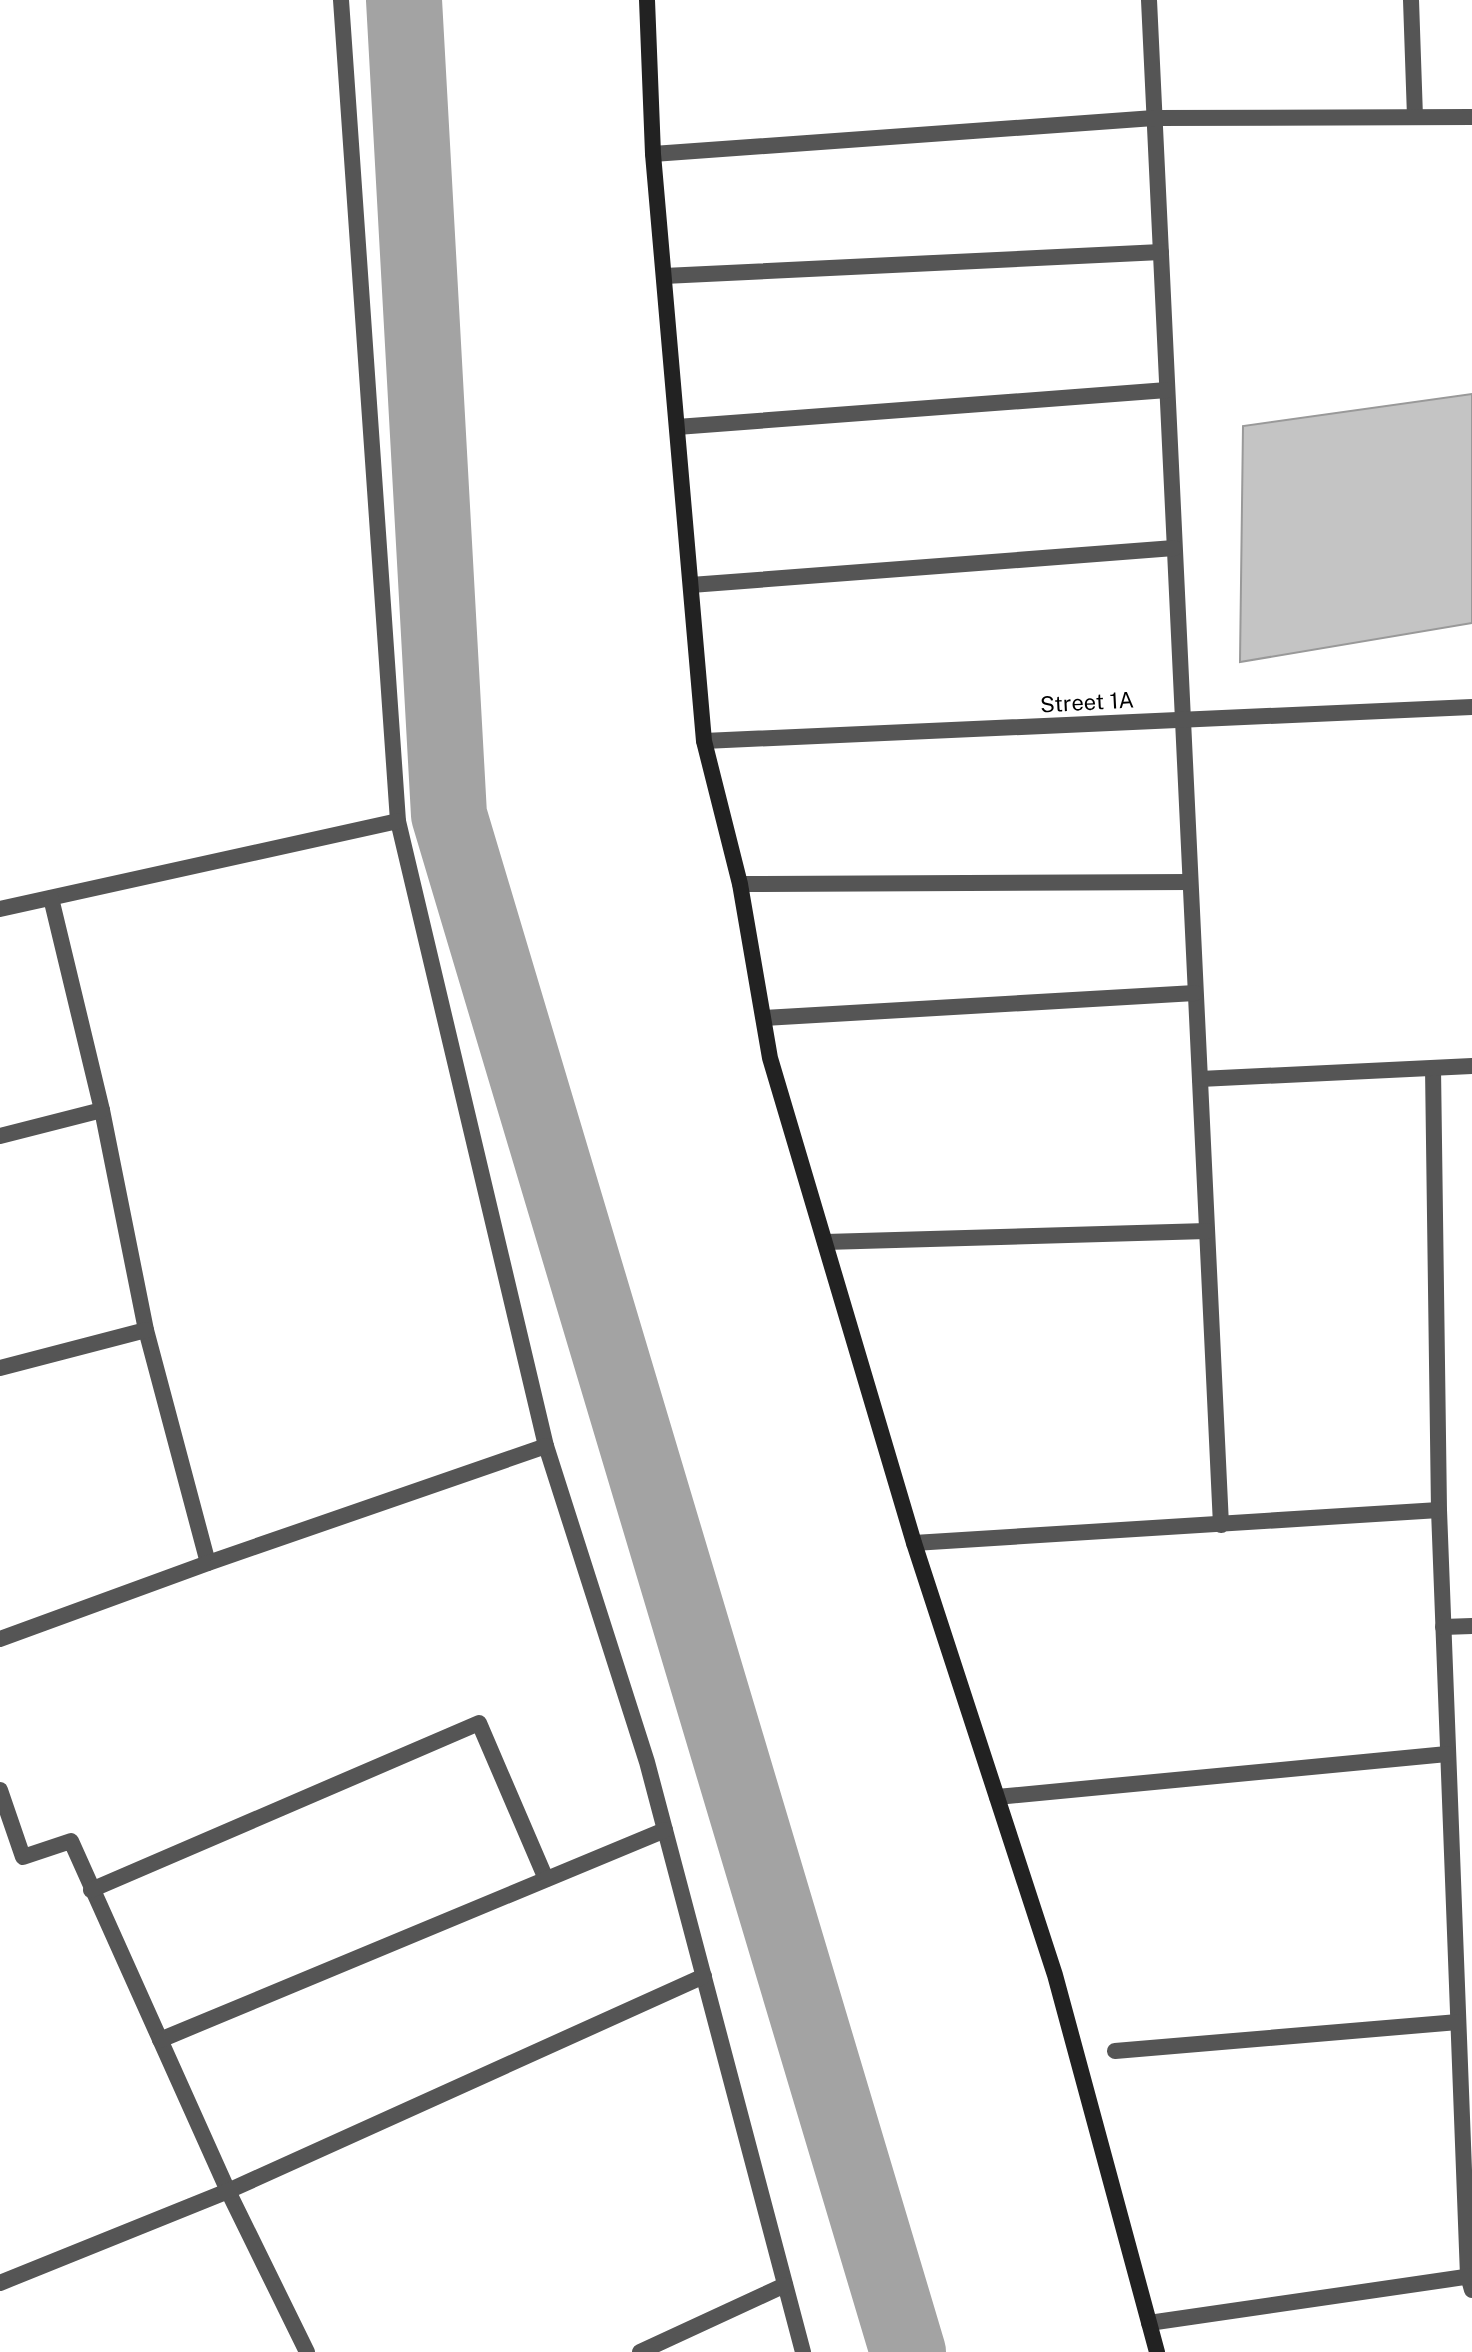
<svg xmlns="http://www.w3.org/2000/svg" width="1472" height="2352" font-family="'Public Sans',sans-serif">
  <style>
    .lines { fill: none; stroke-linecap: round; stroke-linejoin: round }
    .river { stroke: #a3a3a3; stroke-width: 76 }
    .building { fill: #c4c4c4; stroke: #999; stroke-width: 2 }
    .lane { stroke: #555; stroke-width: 16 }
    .street { stroke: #555; stroke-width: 16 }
    .secondary { stroke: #222; stroke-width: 16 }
    .labels { text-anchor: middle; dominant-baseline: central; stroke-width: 6; stroke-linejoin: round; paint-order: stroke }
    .street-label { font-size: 22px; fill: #000; stroke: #fff }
  </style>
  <rect width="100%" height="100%" fill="#fff"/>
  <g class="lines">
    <path class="river" d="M404,0L449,815L908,2352"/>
  </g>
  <path class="building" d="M1472,394V623L1240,662L1243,426Z"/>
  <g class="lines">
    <g class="lane">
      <path d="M341,0L398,821L546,1446L647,1762L803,2352"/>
      <path d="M0,909L398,821"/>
    </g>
    <g class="street">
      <path d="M1149,0L1221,1525"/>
      <path d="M1411,0L1415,117"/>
      <path d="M653,154L1154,118L1472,117"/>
      <path d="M664,276L1161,252"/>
      <path d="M677,427L1167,390"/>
      <path d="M691,585L1174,548"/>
      <path d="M704,741L1472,707"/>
      <path d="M740,884L1190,882"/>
      <path d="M51,898L102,1110L146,1330L208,1563"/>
      <path d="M764,1018L1195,993"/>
      <path d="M1433,1068L1439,1510L1468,2276L1472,2290"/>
      <path d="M1200,1079L1472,1066"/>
      <path d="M0,1136L102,1110"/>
      <path d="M825,1242L1207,1231"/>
      <path d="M0,1368L146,1330"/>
      <path d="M914,1543L1439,1510"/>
      <path d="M1443,1627L1472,1626"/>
      <path d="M0,1639L208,1563L546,1446"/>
      <path d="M0,1790L23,1857L71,1841L228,2191L307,2352"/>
      <path d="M997,1797L1447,1754"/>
      <path d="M91,1890L479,1723L546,1879"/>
      <path d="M160,2040L665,1830"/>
      <path d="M1115,2051L1458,2022"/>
      <path d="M0,2283L228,2191L704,1976"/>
      <path d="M1149,2323L1472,2276"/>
      <path d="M640,2352L785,2285"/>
    </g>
    <path class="secondary" d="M647,0L653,154L704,741L740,884L770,1058L914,1543L1055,1975L1157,2352"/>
  </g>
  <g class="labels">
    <g class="street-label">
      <text transform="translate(1087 702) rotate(-3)">Street 1A</text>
    </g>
  </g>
</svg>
